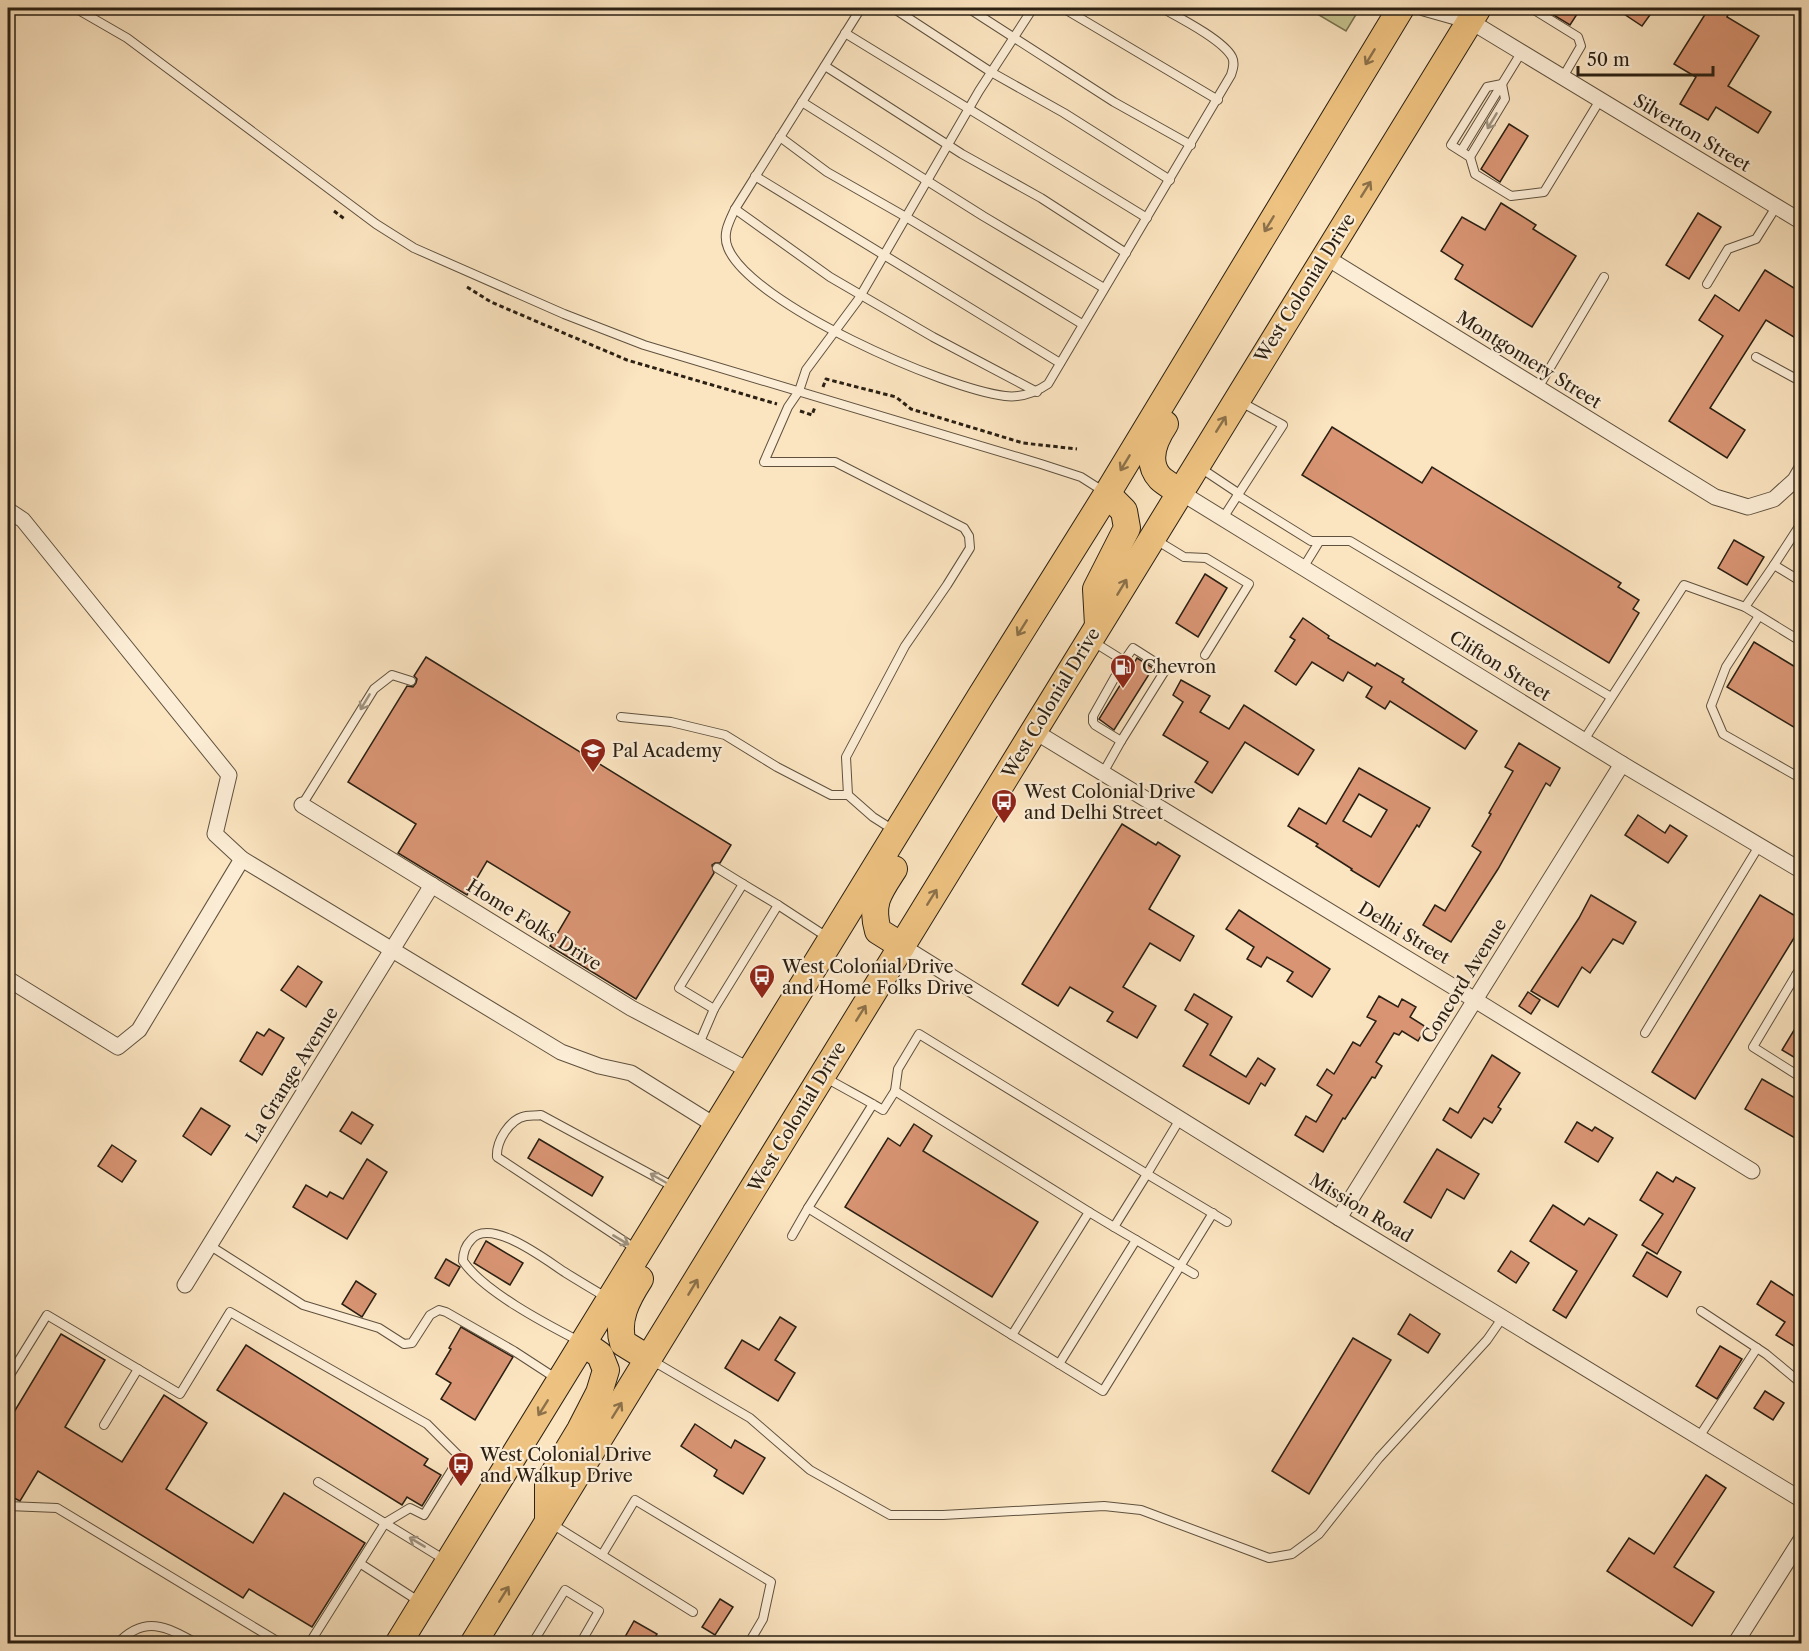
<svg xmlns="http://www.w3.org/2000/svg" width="1809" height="1651" font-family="'Libre Caslon Text',serif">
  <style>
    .green { fill: #c5c28e; stroke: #787150; stroke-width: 1.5 }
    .building { fill: #d89473; stroke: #2b2013; stroke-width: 1.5; fill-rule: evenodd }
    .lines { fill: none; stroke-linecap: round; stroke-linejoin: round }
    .service-casing { stroke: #5f513e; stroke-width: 10 }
    .minor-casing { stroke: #5f513e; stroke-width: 17 }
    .trunk-casing { stroke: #2b2013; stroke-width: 28 }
    .path { stroke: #2b2013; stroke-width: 3; stroke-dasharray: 4.5 3; stroke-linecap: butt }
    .service { stroke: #fcedd6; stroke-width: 8 }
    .minor { stroke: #fcedd6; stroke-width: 15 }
    .trunk { stroke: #eec280; stroke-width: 26 }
    .oneway { stroke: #8c714a }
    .oneway2 { stroke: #9e917e }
    .labels { text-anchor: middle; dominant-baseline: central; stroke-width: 4.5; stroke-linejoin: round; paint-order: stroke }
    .street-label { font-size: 18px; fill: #2b2013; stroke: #fcedd6 }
    .poi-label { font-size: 18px; fill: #2b2013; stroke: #fcedd6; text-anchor: start }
  </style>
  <rect width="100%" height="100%" fill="#fbe4c0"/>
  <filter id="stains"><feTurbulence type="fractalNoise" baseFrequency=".00333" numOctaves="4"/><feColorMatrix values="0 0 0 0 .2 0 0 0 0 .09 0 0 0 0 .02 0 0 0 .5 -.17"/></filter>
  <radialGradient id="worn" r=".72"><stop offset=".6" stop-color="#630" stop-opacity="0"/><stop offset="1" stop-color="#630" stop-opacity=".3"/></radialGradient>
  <path class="green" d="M1307,8H1360L1346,31Z"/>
  <g class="building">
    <path d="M1542,8H1581L1570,25Z"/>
    <path d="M1615,8H1655L1642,26Z"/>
    <path d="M1709,8H1720L1729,13L1727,17L1759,36L1728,86L1771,112L1758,133L1716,107L1708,120L1680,104L1696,77L1674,64Z"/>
    <path d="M1509,124L1528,136L1500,182L1481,169Z"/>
    <path d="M1501,203L1536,225L1533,229L1576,256L1532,327L1455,279L1463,265L1441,251L1462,217L1485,230Z"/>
    <path d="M1698,213L1721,227L1689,279L1666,265Z"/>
    <path d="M1765,270L1802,293V342L1766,320L1710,408L1745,430L1727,458L1669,421L1723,336L1699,320L1715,295L1739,311Z"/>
    <path d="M1332,427L1422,483L1432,467L1621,583L1618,587L1639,600L1633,609L1639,613L1609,663L1302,475Z"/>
    <path d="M1734,540L1764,557L1747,585L1718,568Z"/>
    <path d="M1205,574L1227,588L1198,637L1176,623Z"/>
    <path d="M1303,618L1329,636L1328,638L1375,666L1377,663L1404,679L1402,682L1477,731L1465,749L1390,701L1385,709L1366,697L1372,687L1348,672L1343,681L1312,662L1296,685L1275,671L1295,640L1290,637Z"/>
    <path d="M1754,642L1802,671V732L1727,687Z"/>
    <path d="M426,657L731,845L720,863H715L712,865L714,873L636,999L550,946L570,912L487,861L467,895L398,853L416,824L348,782L407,686L413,687L416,683L417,679L414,676Z"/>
    <path d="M1137,658L1153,668L1114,730L1099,719Z"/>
    <path d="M1181,680L1210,696L1200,712L1229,729L1244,705L1314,750L1298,775L1245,742L1212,793L1195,782L1208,762L1163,735L1183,702L1173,695Z"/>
    <path d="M1519,743L1560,768L1550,786L1546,783L1498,869L1451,942L1423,925L1435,905L1445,911L1481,852L1472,846L1491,814L1489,813L1513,771L1505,767Z"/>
    <path d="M1359,768L1430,808L1419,827L1417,825L1379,887L1351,870L1352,869L1316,846L1318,844L1288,826L1299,808L1326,824ZM1359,794L1387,810L1371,837L1343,821Z"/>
    <path d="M1638,815L1665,833L1670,825L1687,836L1668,863L1625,835Z"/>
    <path d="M1122,824L1156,845L1158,842L1180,856L1149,909L1194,936L1180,961L1150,943L1123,987L1156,1006L1137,1038L1107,1021L1113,1012L1070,987L1058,1006L1022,984Z"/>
    <path d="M1591,895L1636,922L1623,944L1613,939L1590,973L1582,967L1558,1007L1531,991L1579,918Z"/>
    <path d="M1760,895L1802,920V925L1695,1099L1652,1072Z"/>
    <path d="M1239,910L1330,969L1312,997L1287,981L1293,972L1267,957L1261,967L1247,959L1254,947L1226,929Z"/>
    <path d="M298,966L322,982L306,1007L281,990Z"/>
    <path d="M1528,992L1540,1000L1531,1014L1519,1006Z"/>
    <path d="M1194,994L1232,1017L1210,1055L1246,1077L1258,1058L1275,1069L1265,1086L1261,1083L1249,1104L1183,1066L1208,1024L1185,1010Z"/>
    <path d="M1379,996L1398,1007L1402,999L1416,1007L1410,1017L1426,1027L1418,1041L1402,1031L1399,1035L1394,1033L1376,1062L1382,1066L1375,1078L1372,1077L1345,1119L1343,1118L1323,1152L1295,1135L1306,1116L1316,1122L1332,1095L1317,1085L1327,1069L1334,1074L1353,1042L1360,1046L1376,1021L1367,1017Z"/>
    <path d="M1802,1017V1062L1782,1050Z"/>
    <path d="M269,1029L284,1038L262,1075L240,1061L257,1032L264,1036Z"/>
    <path d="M1492,1055L1520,1073L1498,1107L1501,1109L1492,1123L1484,1118L1471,1138L1443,1120L1450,1108L1458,1113Z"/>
    <path d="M1762,1079L1802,1102V1127L1795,1138L1745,1109Z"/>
    <path d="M201,1108L230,1126L211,1155L183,1136Z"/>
    <path d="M352,1112L373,1125L361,1144L340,1131Z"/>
    <path d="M1577,1122L1592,1131L1595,1127L1613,1138L1598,1162L1565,1142Z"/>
    <path d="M914,1124L932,1136L923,1151L1038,1222L992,1297L845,1207L888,1138L900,1146Z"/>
    <path d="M539,1139L603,1177L592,1196L528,1158Z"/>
    <path d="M112,1145L136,1161L122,1182L98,1166Z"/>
    <path d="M1437,1149L1479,1174L1464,1199L1447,1189L1431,1218L1404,1202Z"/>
    <path d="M367,1159L387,1172L347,1239L293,1207L306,1185L327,1197L330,1192L343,1199Z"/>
    <path d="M1657,1172L1673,1182L1676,1177L1695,1188L1657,1254L1642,1245L1663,1214L1640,1200Z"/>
    <path d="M1553,1205L1584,1225L1589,1218L1617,1235L1566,1318L1553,1310L1577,1271L1530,1241Z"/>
    <path d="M486,1241L523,1263L510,1285L474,1263Z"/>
    <path d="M1511,1251L1529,1263L1516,1283L1498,1271Z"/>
    <path d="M1647,1252L1681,1272L1667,1297L1633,1276Z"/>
    <path d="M446,1259L460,1267L449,1286L435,1278Z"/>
    <path d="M356,1281L376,1294L362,1317L342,1304Z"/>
    <path d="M1771,1281L1802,1301V1351L1776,1335L1785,1322L1757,1304Z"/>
    <path d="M1410,1314L1440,1334L1428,1353L1398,1334Z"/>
    <path d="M780,1317L796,1327L775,1360L795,1373L778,1401L725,1368L742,1340L759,1350Z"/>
    <path d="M461,1327L513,1357L475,1420L441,1399L451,1383L436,1374L451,1349L449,1348Z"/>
    <path d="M61,1334L105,1360L65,1427L122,1462L164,1395L207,1423L166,1489L253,1543L284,1493L365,1543L312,1627L249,1589L243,1598L38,1471L20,1501L8,1495V1422Z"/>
    <path d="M1353,1338L1391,1360L1309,1494L1272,1471Z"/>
    <path d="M246,1345L428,1459L424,1465L441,1475L422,1506L407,1497L402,1505L217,1390Z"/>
    <path d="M1720,1346L1742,1359L1717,1399L1696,1386Z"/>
    <path d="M1765,1391L1784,1403L1773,1420L1754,1408Z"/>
    <path d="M695,1424L731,1448L735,1440L765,1458L743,1494L714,1476L717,1470L681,1446Z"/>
    <path d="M1706,1475L1726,1488L1674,1567L1714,1592L1692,1626L1607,1571L1629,1538L1654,1554Z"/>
    <path d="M720,1599L733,1607L715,1635L702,1627Z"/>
    <path d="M634,1621L657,1634L651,1644H621Z"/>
  </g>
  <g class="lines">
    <defs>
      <g id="service">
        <path d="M75,8L127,38L376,224L414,248L564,314L644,345L1041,464L1081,477L1103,491"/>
        <path d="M861,8L735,209C729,222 722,234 728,248C751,304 945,389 1005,396C1022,398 1035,393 1048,384L1231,75C1233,69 1235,63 1232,57C1223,40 1180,18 1162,8"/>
        <path d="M893,8L991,72L1064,113L1170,180"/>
        <path d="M968,8L1114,102L1191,145"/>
        <path d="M1063,8L1218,100"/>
        <path d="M1535,8L1536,11L1578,37L1581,46L1563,77"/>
        <path d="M845,33L1147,218"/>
        <path d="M1521,53L1502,84L1487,87L1451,145L1470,157L1475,174L1511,196L1544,192L1600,100"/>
        <path d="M825,66L962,154L1041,198L1126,253"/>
        <path d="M802,102L983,216L1104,288"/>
        <path d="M780,137L827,172L906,217L1082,324"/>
        <path d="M1461,151L1502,84"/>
        <path d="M1470,157L1505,99L1502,84"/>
        <path d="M755,176L1060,363"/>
        <path d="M735,209L830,277L933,337L1037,392"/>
        <path d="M1707,284L1728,249L1756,239L1776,207"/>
        <path d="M1756,357L1802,382"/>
        <path d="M1538,388L1604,277"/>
        <path d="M1199,467L1238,493"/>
        <path d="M1237,495L1311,541H1350L1611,697"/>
        <path d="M1223,518L1283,425L1239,401"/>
        <path d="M1156,540L1184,557L1206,558L1249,584L1205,655"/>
        <path d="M1774,565L1800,525L1802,526"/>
        <path d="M1303,568L1319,542"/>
        <path d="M1745,607L1774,565L1802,582"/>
        <path d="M1759,616L1726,667L1711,706L1723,734L1802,779"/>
        <path d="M1092,641L1124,661L1093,716V722L1095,725L1121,741L1103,773"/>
        <path d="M621,717L671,722L725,735L777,767L831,795H848"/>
        <path d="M1584,740L1684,585L1745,607L1802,642"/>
        <path d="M1121,741L1166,669L1133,648L1124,661"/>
        <path d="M302,805L374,689L392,675L411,681"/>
        <path d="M895,831L873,817L848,795L846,757L905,646L947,585L970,548L969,536L964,528L835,462H764L788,407L799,391L806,370L858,300L979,91L1033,8"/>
        <path d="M717,868L743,884"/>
        <path d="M1802,965L1796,975L1802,978"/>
        <path d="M1796,975L1753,1047L1802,1078"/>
        <path d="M714,1009L679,988L743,884L778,905"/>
        <path d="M1645,1033L1759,846"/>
        <path d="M699,1044L714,1009L778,905L827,937"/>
        <path d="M826,1078C845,1089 865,1099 883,1110L895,1091L1089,1212L1012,1335L808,1208L873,1104"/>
        <path d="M895,1091L898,1069L919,1034L1147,1174L1180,1119"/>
        <path d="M1089,1212L1114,1227L1147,1174L1227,1222"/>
        <path d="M1114,1227L1194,1274"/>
        <path d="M792,1236L808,1208"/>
        <path d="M209,1245L303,1305L379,1328L404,1344L412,1343L430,1315L439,1310L446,1312L514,1351L557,1379"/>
        <path d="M636,1249L497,1157C496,1142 509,1119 526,1116C531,1115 536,1116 541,1115L674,1187"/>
        <path d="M1701,1311L1766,1354L1802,1384"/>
        <path d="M1012,1335L1103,1391L1213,1213"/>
        <path d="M579,1341C546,1324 483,1291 463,1261C463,1252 465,1246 471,1240C490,1216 547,1261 566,1273C579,1281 592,1289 606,1297"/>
        <path d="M653,1361L750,1418L810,1470L890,1515H943L1104,1506L1141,1510L1269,1558L1292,1554L1319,1534L1379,1458L1487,1340L1503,1317"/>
        <path d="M1059,1364L1136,1240"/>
        <path d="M8,1378L47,1315L180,1394L230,1312L427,1424L460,1457L424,1515L410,1508L385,1523L309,1644"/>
        <path d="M104,1425L138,1369"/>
        <path d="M1699,1437L1757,1348"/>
        <path d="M318,1482L445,1560"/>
        <path d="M8,1506L57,1508L282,1644"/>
        <path d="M552,1524L693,1612"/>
        <path d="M602,1555L635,1500L771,1582L763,1619L750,1641"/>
        <path d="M361,1564L420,1602"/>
        <path d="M117,1644C145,1614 167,1627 198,1644"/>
        <path d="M532,1644L565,1590L599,1611L580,1644"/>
      </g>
      <g id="minor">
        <path d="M1424,8L1470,21L1802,222"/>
        <path d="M1324,256L1715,497L1748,507L1774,499L1795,480L1802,468"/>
        <path d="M1180,492L1622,764L1802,871"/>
        <path d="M8,510L23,520L229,775L215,834L242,859L561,1052L599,1066L631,1073L716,1126"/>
        <path d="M1034,731L1475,1000L1752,1171"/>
        <path d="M302,805L631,1008L750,1071"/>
        <path d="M902,946L1339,1218L1802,1500"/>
        <path d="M8,979L118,1047L139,1030L242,859"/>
        <path d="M1339,1218L1622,764"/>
        <path d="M185,1285L432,885"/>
        <path d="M1735,1644L1802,1538"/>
      </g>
      <g id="trunk">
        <path d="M1165,424C1155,439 1145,462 1160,478C1165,483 1173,487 1180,492"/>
        <path d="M1098,625L1096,589L1127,528L1124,511L1107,494"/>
        <path d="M894,869C879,892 870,903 878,931L902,946"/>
        <path d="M640,1279C627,1299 616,1320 623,1343L649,1359"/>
        <path d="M548,1521V1483L580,1430L599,1393L606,1370L600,1355L583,1343"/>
        <path d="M398,1644L980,697L1107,494L1401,8"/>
        <path d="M473,1644L1478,8"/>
      </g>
    </defs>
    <use href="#service" class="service-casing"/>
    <use href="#minor" class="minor-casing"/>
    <use href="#trunk" class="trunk-casing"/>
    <g class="path">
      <path d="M334,211L346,220"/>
      <path d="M467,287L491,302L627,360L777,404"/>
      <path d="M823,387L826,379L896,397L911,409L1023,443L1077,449"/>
      <path d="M800,411L812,415L815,407"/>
    </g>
    <use href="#service" class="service"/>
    <use href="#minor" class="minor"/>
    <use href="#trunk" class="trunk"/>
  </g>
  <defs><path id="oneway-shaft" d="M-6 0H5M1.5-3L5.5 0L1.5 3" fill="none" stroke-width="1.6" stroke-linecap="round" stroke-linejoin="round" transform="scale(1.5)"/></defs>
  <g class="oneway">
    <use href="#oneway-shaft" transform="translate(1370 57) rotate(121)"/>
    <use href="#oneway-shaft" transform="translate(1366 189) rotate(-58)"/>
    <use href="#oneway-shaft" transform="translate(1269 224) rotate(121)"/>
    <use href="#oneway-shaft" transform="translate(1221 424) rotate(-58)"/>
    <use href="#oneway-shaft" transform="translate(1125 463) rotate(121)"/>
    <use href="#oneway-shaft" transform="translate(1122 587) rotate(-59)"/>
    <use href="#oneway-shaft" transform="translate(1022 628) rotate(122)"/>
    <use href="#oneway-shaft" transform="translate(932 897) rotate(-58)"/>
    <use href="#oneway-shaft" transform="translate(861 1013) rotate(-58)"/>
    <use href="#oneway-shaft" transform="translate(693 1287) rotate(-59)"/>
    <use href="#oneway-shaft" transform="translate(543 1408) rotate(122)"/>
    <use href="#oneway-shaft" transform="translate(617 1410) rotate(-58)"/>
    <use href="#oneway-shaft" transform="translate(504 1594) rotate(-58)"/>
  </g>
  <g class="oneway2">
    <use href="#oneway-shaft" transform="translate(1492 121) rotate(121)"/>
    <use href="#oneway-shaft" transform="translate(365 702) rotate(121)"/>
    <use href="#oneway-shaft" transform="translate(658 1178) rotate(-150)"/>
    <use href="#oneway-shaft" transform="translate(621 1240) rotate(31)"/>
    <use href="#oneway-shaft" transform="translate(417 1542) rotate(-149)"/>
  </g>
  <defs>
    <symbol id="fuel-pin" viewBox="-11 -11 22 30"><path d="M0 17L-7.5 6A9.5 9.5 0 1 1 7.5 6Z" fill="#8f2418" stroke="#fcedd6"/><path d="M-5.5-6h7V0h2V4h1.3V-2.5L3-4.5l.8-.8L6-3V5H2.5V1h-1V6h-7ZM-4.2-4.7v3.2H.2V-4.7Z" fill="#fff"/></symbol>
    <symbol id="school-pin" viewBox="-11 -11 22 30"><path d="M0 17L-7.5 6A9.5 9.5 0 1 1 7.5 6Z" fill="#8f2418" stroke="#fcedd6"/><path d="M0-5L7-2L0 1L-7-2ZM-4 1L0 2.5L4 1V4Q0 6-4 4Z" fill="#fff"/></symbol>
    <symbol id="bus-pin" viewBox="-11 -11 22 30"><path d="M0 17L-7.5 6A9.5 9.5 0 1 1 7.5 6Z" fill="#8f2418" stroke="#fcedd6"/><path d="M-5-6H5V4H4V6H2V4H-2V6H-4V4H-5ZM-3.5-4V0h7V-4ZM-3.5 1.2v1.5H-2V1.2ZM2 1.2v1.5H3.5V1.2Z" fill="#fff"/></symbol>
  </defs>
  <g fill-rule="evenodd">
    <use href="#fuel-pin" x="1108" y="652" width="30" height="40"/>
    <use href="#school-pin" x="578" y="736" width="30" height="40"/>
    <use href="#bus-pin" x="989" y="787" width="30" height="40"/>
    <use href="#bus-pin" x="747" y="962" width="30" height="40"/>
    <use href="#bus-pin" x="446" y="1450" width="30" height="40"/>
  </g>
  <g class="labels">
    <g class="street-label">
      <text transform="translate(1692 133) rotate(31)">Silverton Street</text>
      <text transform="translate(1305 288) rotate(-58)">West Colonial Drive</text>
      <text transform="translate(1529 360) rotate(32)">Montgomery Street</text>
      <text transform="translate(1500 666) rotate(32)">Clifton Street</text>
      <text transform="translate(1051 703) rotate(-59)">West Colonial Drive</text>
      <text transform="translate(534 925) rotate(32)">Home Folks Drive</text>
      <text transform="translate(1404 933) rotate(31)">Delhi Street</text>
      <text transform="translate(1464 981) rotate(-58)">Concord Avenue</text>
      <text transform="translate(292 1075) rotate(-58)">La Grange Avenue</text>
      <text transform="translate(797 1117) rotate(-59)">West Colonial Drive</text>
      <text transform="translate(1361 1208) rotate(31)">Mission Road</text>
    </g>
    <g class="poi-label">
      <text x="1142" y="667">Chevron</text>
      <text x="612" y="751">Pal Academy</text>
      <text x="1024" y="792">West Colonial Drive<tspan x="1024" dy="21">and Delhi Street</tspan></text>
      <text x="782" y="967">West Colonial Drive<tspan x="782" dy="21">and Home Folks Drive</tspan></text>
      <text x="480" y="1455">West Colonial Drive<tspan x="480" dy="21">and Walkup Drive</tspan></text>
    </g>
  </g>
  <rect width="1809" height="1651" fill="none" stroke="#fbe4c0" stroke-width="30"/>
  <rect x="9" y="9" width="1791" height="1633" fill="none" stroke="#2b2013" stroke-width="3"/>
  <rect x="15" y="15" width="1779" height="1621" fill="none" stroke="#2b2013" stroke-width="1.5"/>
  <path d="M1578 66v9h135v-9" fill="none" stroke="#2b2013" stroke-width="3"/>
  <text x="1587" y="66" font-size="18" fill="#2b2013" stroke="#fcedd6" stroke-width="4.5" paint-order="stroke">50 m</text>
  <rect width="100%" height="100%" filter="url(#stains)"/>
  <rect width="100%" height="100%" fill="url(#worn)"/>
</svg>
